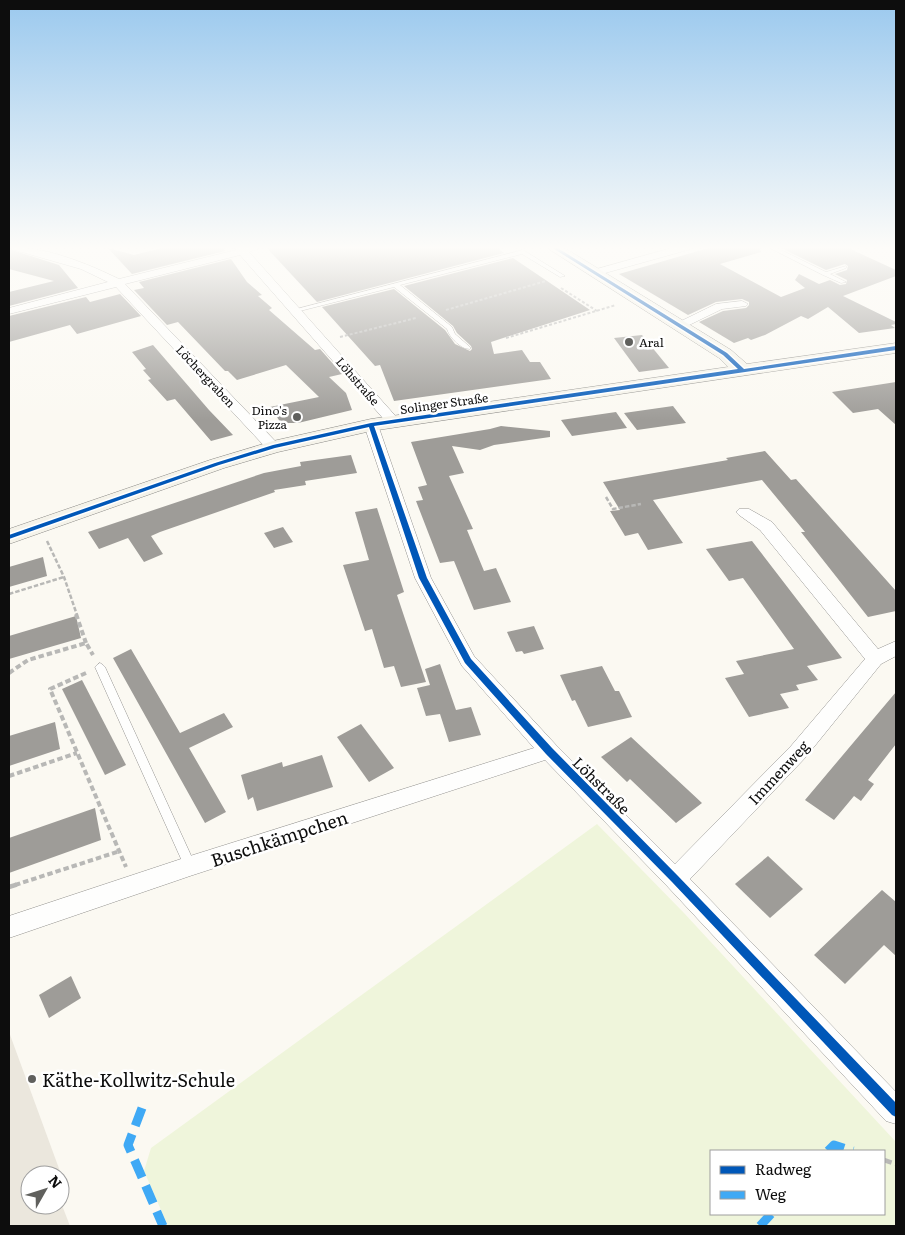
<svg xmlns="http://www.w3.org/2000/svg" width="905" height="1235" font-family="Literata,serif">
  <style>
    .pitch { fill: #eff5db; fill-rule: evenodd }
    .plaza { fill: #ebe7dd }
    .building { fill: #9e9c98 }
    .lines { fill: none; stroke-linecap: round; stroke-linejoin: round }
    .service-casing { stroke: #949390; stroke-width: 1 }
    .minor-casing { stroke: #949390; stroke-width: 1 }
    .secondary-casing { stroke: #8b8a87; stroke-width: 1 }
    .path-far3 { stroke: #b8b8b6; stroke-width: 2; stroke-dasharray: 3 2; stroke-linecap: butt }
    .path-far2 { stroke: #b8b8b6; stroke-width: 2.5; stroke-dasharray: 4.5 2; stroke-linecap: butt }
    .path-far1 { stroke: #b8b8b6; stroke-width: 4; stroke-dasharray: 5.5 3; stroke-linecap: butt }
    .path { stroke: #b8b8b6; stroke-width: 4.5; stroke-dasharray: 8 4; stroke-linecap: butt }
    .service { fill: #fefefd; fill-rule: evenodd }
    .minor { fill: #fefefd; fill-rule: evenodd }
    .secondary { fill: #f5f3ea; fill-rule: evenodd }
    .quiet { stroke: #3fa9f5; stroke-width: 9; stroke-dasharray: 19 9; stroke-linecap: butt }
    .cycleway-casing { stroke: #fff; stroke-width: 3 }
    .cycleway { fill: #0057b8; fill-rule: evenodd }
    .poi-dot { fill: #60605d; stroke: #fff; stroke-width: 2 }
    .labels { text-anchor: middle; dominant-baseline: central; stroke-width: 5; stroke-linejoin: round; paint-order: stroke }
    .far-poi-label { font-size: 12px; fill: #0d0d0d; stroke: #fff; text-anchor: start }
    .far-street-label { font-size: 12px; fill: #0d0d0d; stroke: #fff }
    .street-label { font-size: 15px; fill: #0d0d0d; stroke: #fff }
    .near-street-label { font-size: 18px; fill: #0d0d0d; stroke: #fff }
    .near-poi-label { font-size: 18px; fill: #0d0d0d; stroke: #fff; text-anchor: start }
  </style>
  <rect width="100%" height="100%" fill="#fbf9f2"/>
  <path class="pitch" d="M597,824L684,913L896,1142V1226H168L144,1171L151,1148ZM711,1151H884V1214H711Z"/>
  <path class="plaza" d="M9,1032L61,1174L30,1175V1205H60V1200L70,1226H9Z"/>
  <g class="building">
    <path d="M166,247H223L225,251L132,274L108,248L134,255Z"/>
    <path d="M266,247H496L504,253L317,302Z"/>
    <path d="M712,247H760L761,252L720,264L781,297L805,288L795,280L799,274L819,284L830,280L840,285L846,284L847,280L835,274L847,270L848,266L845,264L826,270L779,247H846L896,270V276L843,296L896,322V324L891,325L895,328L859,333L828,307L808,319L801,316L765,335L751,340L748,338L734,343L699,322L723,311L746,308L749,305V302L742,299L716,302L688,315L619,274Z"/>
    <path d="M9,249L59,265L78,288L9,306V292L54,281L9,269Z"/>
    <path d="M513,258L590,310L491,342L494,354L522,350L530,362H540L551,379L394,401L380,365L375,366L322,307L394,289L445,330L455,344L470,351L472,349L471,346L457,333L453,326L404,286Z"/>
    <path d="M231,259L247,282L262,295L258,296L272,308L269,310L315,350L320,349L342,374L329,377L346,393L352,410L298,423H281L270,407L319,397L286,365L237,380L228,371H225L178,322L167,325L134,290L144,288L139,282Z"/>
    <path d="M120,294L141,316L77,334L70,325L9,342V316L86,297L90,302Z"/>
    <path d="M642,335L669,368L639,372L614,338Z"/>
    <path d="M153,345L209,410L233,435L211,441L175,399L167,401L148,380L151,379L143,370L146,369L132,352Z"/>
    <path d="M896,382V425L878,409L853,413L832,392Z"/>
    <path d="M673,406L686,423L637,430L624,413Z"/>
    <path d="M616,412L627,428L572,436L561,420Z"/>
    <path d="M501,426L550,431V437L494,445L480,450L452,446L464,473L449,476L473,529L467,530L484,571L496,568L511,602L474,610L454,561L440,563L416,501L423,500L418,487L427,485L411,442L490,429Z"/>
    <path d="M765,451L791,480L796,479L896,591V611L868,617L801,532H805L762,480L653,500L683,543L648,550L638,533L625,536L610,511L620,510L603,482L728,460L726,458Z"/>
    <path d="M351,455L357,473L305,481L306,485L274,490L275,492L160,532L151,536L163,554L144,562L128,538L99,549L88,532L264,473L301,466L300,462Z"/>
    <path d="M377,508L404,592L397,595L426,682L401,687L394,666L384,668L372,629L365,631L343,565L369,560L355,512Z"/>
    <path d="M283,527L293,542L274,548L264,533Z"/>
    <path d="M752,541L842,658L807,666L818,680L796,685L799,690L780,694L789,708L749,717L725,678L744,674L736,661L794,649L743,578L729,581L706,549Z"/>
    <path d="M43,557L47,576L9,587V567Z"/>
    <path d="M76,616L81,638L9,659V636Z"/>
    <path d="M534,626L544,649L524,654L522,651L516,652L507,632Z"/>
    <path d="M131,649L180,733L224,713L233,727L189,748L226,812L205,823L113,658Z"/>
    <path d="M440,664L456,710L471,707L481,735L449,742L440,714L426,716L417,688L430,685L425,669Z"/>
    <path d="M602,666L615,691H619L632,717L588,727L575,700L572,701L560,675Z"/>
    <path d="M82,680L126,765L105,775L62,689Z"/>
    <path d="M896,692V744L868,780L874,784L861,801L854,796L834,820L805,800Z"/>
    <path d="M55,722L60,749L9,766V736Z"/>
    <path d="M361,724L394,768L369,782L337,737Z"/>
    <path d="M631,737L702,803L676,823L630,779L627,782L601,757Z"/>
    <path d="M322,755L333,787L257,811L253,797L248,800L241,775L282,762L283,767Z"/>
    <path d="M95,808L101,840L9,873V838Z"/>
    <path d="M768,856L803,889L770,918L735,884Z"/>
    <path d="M882,890L896,902V956L884,945L845,984L814,955Z"/>
    <path d="M71,976L81,998L49,1018L39,995Z"/>
  </g>
  <g class="lines">
    <defs>
      <g id="service">
        <path d="M768,247H775L826,272L846,266V268L830,274L846,282L841,283L823,275Z"/>
        <path d="M523,250L565,276L560,277L522,254L400,285L452,327L455,334L470,347V349C461,349 450,338 447,329L394,287L296,312L293,310Z"/>
        <path d="M100,663L103,665L105,667L194,862L196,866L194,870L190,871L186,870L95,667L97,665Z"/>
      </g>
      <g id="minor">
        <path d="M10,247C47,247 86,263 119,279L236,250L234,247H263L249,252L400,421L398,424H388L240,255L125,284L278,444L280,447L278,450H268L116,287L9,314V308L108,282L81,269L11,249Z"/>
        <path d="M675,247H692L691,249L598,275H590L589,273L590,271Z"/>
        <path d="M742,301L748,304L746,306L722,309L683,328L679,329L673,325L716,304Z"/>
        <path d="M371,421L378,425L431,578L474,656L556,745L675,864L791,746L865,659L760,530L739,515L736,512L739,509H749L772,522L878,649L896,641V656L881,664L805,758L690,879L896,1092V1124L886,1121L667,886L545,760L190,876L9,938V916L190,856L534,748L462,666L415,578L364,425Z"/>
      </g>
      <path id="secondary" d="M546,247H563L731,350L747,364L896,343V353L371,431L278,452L224,468L9,544V529L210,460L273,441L371,419L728,367L719,358Z"/>
    </defs>
    <use href="#service" class="service-casing"/>
    <use href="#minor" class="minor-casing"/>
    <use href="#secondary" class="secondary-casing"/>
    <g class="path-far3">
      <path d="M339,247L345,252"/>
      <path d="M561,288L597,311"/>
      <path d="M446,310L546,281"/>
      <path d="M340,337L416,318"/>
      <path d="M506,338L616,305"/>
    </g>
    <g class="path-far2">
      <path d="M606,497L613,509L641,504"/>
      <path d="M47,541L64,577L77,615"/>
      <path d="M9,594L64,577"/>
    </g>
    <g class="path-far1">
      <path d="M76,614L86,643"/>
      <path d="M9,673L28,660L86,643L93,655"/>
      <path d="M86,673L50,689L126,867"/>
      <path d="M9,776L77,753"/>
      <path d="M15,885L120,851"/>
    </g>
    <g class="path">
      <path d="M9,887L19,884"/>
      <path d="M884,1160L896,1164"/>
    </g>
    <use href="#service" class="service"/>
    <use href="#minor" class="minor"/>
    <use href="#secondary" class="secondary"/>
    <g class="quiet">
      <path d="M142,1108L128,1145L163,1226"/>
      <path d="M828,1151L834,1145L853,1151"/>
      <path d="M760,1226L771,1214"/>
    </g>
    <defs>
      <path id="cycleway" d="M551,247H556L727,353L744,369L896,346V350L374,426L427,578L471,659L552,748L678,876L896,1103V1117L892,1115L672,882L546,754L465,663L419,578L369,427L275,448L219,465L9,539V535L215,463L273,445L371,423L738,369L723,355Z"/>
    </defs>
    <use href="#cycleway" class="cycleway-casing"/>
    <use href="#cycleway" class="cycleway"/>
  </g>
  <linearGradient id="sky" x2="0" y2="1"><stop stop-color="#9bc9ee"/><stop offset="0.59" stop-color="#fdfcf9"/><stop offset="1" stop-color="#fdfcf9" stop-opacity="0"/></linearGradient>
  <rect width="905" height="420" fill="url(#sky)"/>
  <g class="poi-dot">
    <circle cx="629" cy="342" r="5"/>
    <circle cx="297" cy="417" r="5"/>
    <circle cx="32" cy="1079" r="5"/>
  </g>
  <g class="labels">
    <g class="far-poi-label">
      <text x="639" y="342">Aral</text>
      <text x="287" y="410" text-anchor="end">Dino's<tspan x="287" dy="14">Pizza</tspan></text>
    </g>
    <g class="far-street-label">
      <text transform="translate(206 376) rotate(47)">Löchergraben</text>
      <text transform="translate(358 381) rotate(49)">Löhstraße</text>
      <text transform="translate(444 403) rotate(-8)">Solinger Straße</text>
    </g>
    <g class="street-label">
      <text transform="translate(778 772) rotate(-47)">Immenweg</text>
      <text transform="translate(602 785) rotate(45)">Löhstraße</text>
    </g>
    <g class="near-street-label">
      <text transform="translate(279 838) rotate(-18)">Buschkämpchen</text>
    </g>
    <g class="near-poi-label">
      <text x="42" y="1079">Käthe-Kollwitz-Schule</text>
    </g>
  </g>
  <rect width="905" height="1235" fill="none" stroke="#0d0d0d" stroke-width="20"/>
  <rect x="710" y="1150" width="175" height="65" fill="#ffffff" stroke="#9e9e9e"/>
  <rect x="720" y="1166" width="25" height="8" fill="#0057b8" stroke="#9e9e9e"/>
  <text x="755" y="1175" font-size="15" fill="#0d0d0d">Radweg</text>
  <rect x="720" y="1191" width="25" height="8" fill="#3fa9f5" stroke="#9e9e9e"/>
  <text x="755" y="1200" font-size="15" fill="#0d0d0d">Weg</text>
  <g transform="translate(45 1190) rotate(51)"><circle r="24" fill="#ffffff" stroke="#9e9e9e"/>
  <path d="M0-4L9 19L0 12L-9 19Z" fill="#60605d"/>
  <text y="-8" font-size="14" font-weight="bold" text-anchor="middle" fill="#0d0d0d">N</text>
  </g>
</svg>
